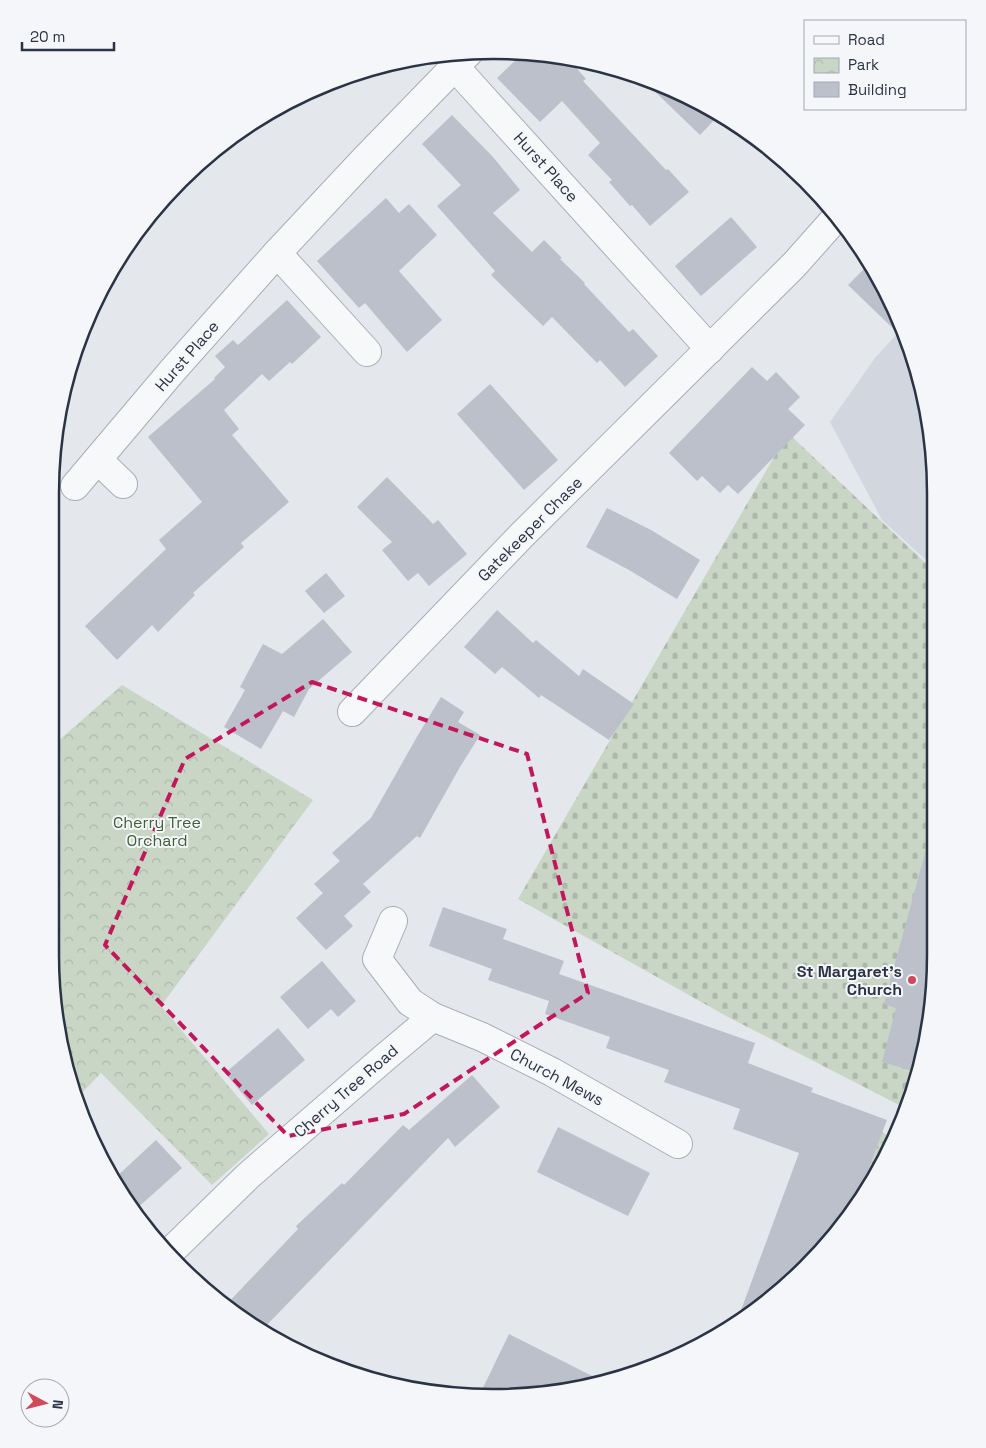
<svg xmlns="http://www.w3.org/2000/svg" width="986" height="1448" font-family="'Space Grotesk',sans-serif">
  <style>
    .built { fill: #d2d6de }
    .cemetery { fill: url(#cemetery-stones) }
    .park { fill: url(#park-crowns) }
    .garden { fill: url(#garden-dots) }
    .building { fill: #bbc0ca }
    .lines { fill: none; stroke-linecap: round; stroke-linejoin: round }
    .street-casing { stroke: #a9aeb7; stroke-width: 30 }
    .street { stroke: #f7f8fa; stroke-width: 28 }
    .marked { fill: none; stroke: #c2185b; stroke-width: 4; stroke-dasharray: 10 6; stroke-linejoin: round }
    .poi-dot { fill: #d1495b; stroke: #f4f6f9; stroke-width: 2 }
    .labels { text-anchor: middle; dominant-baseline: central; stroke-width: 4; stroke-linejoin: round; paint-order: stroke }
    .street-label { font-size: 16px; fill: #2b3445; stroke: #f4f6f9 }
    .park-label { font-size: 16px; fill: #3f6138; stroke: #f4f6f9 }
    .poi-label { font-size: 16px; font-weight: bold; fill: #2b3445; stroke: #f4f6f9; text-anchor: end }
    .rim { fill: none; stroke: #2b3445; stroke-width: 2.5 }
  </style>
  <defs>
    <pattern id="cemetery-stones" width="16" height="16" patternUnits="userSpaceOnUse" patternTransform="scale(1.25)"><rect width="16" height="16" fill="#c9d6c5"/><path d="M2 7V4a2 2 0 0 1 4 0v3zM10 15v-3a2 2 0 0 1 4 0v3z" fill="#adb8ab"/></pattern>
    <pattern id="park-crowns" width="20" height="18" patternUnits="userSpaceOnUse" patternTransform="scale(1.25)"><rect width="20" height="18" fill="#c9d6c5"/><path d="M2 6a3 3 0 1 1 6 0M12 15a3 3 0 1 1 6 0" fill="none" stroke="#adb8ab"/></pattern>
    <pattern id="garden-dots" width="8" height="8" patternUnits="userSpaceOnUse" patternTransform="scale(1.25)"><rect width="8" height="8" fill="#c9d6c5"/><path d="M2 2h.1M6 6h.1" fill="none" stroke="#adb8ab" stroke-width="1.8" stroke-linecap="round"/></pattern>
  </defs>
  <rect width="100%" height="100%" fill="#e4e7ec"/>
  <path class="built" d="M903,327L927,406L936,493V569L882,520L830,422L875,358Z"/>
  <path class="cemetery" d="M788,433L936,573V955L928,1041L905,1108L728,1017L518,899Z"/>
  <path class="park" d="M122,685L313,800L161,1006L269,1134L212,1185L101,1073L75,1100L73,1097L50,955V748Z"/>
  <path class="garden" d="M878,1130L894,1139L890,1151L845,1214Z"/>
  <g class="building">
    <path d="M523,53L567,57L586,79L583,81L666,170L668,169L689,192L650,226L632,205L630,206L609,182L612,180L588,155L600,143L562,101L540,122L497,78Z"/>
    <path d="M649,80L662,84L720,114L700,135L646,83Z"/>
    <path d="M452,115L493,157L520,190L493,213L532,252L544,240L562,258L560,259L585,283L584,284L629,332L633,329L658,356L625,387L600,360L597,363L552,317L543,326L491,275L495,271L437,206L461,185L422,144Z"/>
    <path d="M386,198L399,213L409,204L437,235L399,271L442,320L407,352L365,303L359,308L317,261Z"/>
    <path d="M731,217L757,247L701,296L675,266Z"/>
    <path d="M870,263L902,323L907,338L905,340L848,285Z"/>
    <path d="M287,300L321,337L292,364L290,362L269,381L262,374L224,410L239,429L232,435L289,502L241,543L244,547L193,593L195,595L158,632L152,625L117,660L85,626L166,549L159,540L202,502L148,437L215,379L214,378L225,367L215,356L233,340L238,345Z"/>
    <path d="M752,367L767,381L776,372L800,397L788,409L805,425L738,494L728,485L720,493L702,476L697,481L669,453Z"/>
    <path d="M490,384L558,460L524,490L457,414Z"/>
    <path d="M387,477L433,524L438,520L467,554L429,586L418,573L408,581L382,550L392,542L357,507Z"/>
    <path d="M607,508L651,530L700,560L677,599L629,570L586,547Z"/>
    <path d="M326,573L345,596L324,613L305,591Z"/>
    <path d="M497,610L533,643L536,640L579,676L583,669L634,704L609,740L541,695L539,698L502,667L495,674L464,647Z"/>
    <path d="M323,619L352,652L309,689L294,717L283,711L261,749L224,727L245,690L240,687L263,644L282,654Z"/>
    <path d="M441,697L464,712L458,722L480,735L460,767L420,838L417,836L363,884L371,892L344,916L353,926L326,950L296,918L323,893L314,884L340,861L332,853L371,818L418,735Z"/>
    <path d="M928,842L936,843V955L928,1041L917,1072L882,1062L896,1008L884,1004Z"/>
    <path d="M443,907L507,929L503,939L564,961L559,974L755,1043L748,1063L813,1088L811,1092L887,1120L859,1194L806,1268L737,1321L799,1153L733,1129L740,1109L664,1082L669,1070L606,1048L610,1037L545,1014L549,1001L488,980L492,969L429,946Z"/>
    <path d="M322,961L356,1001L338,1017L331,1009L308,1029L280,997Z"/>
    <path d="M278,1028L305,1060L252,1105L225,1073Z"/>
    <path d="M472,1075L500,1107L455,1147L448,1138L263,1329L224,1307L298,1229L296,1226L342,1183L344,1185L403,1125L409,1130Z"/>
    <path d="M558,1127L650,1173L628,1216L537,1172Z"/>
    <path d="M156,1140L182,1168L134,1211L125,1201L114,1179Z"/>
    <path d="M509,1334L602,1381L580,1389L479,1396Z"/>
  </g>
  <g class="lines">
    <defs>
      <g id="street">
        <path d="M455,67L710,349"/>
        <path d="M277,253L367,352"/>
        <path d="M98,460L123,484"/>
        <path d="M75,486L173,370L277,253L364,160L469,52"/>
        <path d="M352,712L521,536L794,265L834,220"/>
        <path d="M433,1017L482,1037L552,1072L678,1144"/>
        <path d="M171,1251L248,1176L383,1059L433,1017L410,1002L377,959L393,921"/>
      </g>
    </defs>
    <use href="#street" class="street-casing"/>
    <use href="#street" class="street"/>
  </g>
  <path class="marked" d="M312,682L527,754L588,993L404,1114L288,1136L105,945L185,759Z"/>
  <circle class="poi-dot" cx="912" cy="980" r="5"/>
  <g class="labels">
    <g class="street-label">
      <text transform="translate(546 167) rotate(48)">Hurst Place</text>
      <text transform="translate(187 356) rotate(-49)">Hurst Place</text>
      <text transform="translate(530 529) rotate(-45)">Gatekeeper Chase</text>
      <text transform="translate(557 1077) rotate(28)">Church Mews</text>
      <text transform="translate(346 1091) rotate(-41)">Cherry Tree Road</text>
    </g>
    <g class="park-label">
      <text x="157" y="822">Cherry Tree<tspan x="157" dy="18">Orchard</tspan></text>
    </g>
    <g class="poi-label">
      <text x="902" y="971">St Margaret's<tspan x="902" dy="18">Church</tspan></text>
    </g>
  </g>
  <path d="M0 0H986V1448H0ZM493 59H493A434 434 0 0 1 927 493V955A434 434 0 0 1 493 1389H493A434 434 0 0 1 59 955V493A434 434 0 0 1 493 59Z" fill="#f4f6f9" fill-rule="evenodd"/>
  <path class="rim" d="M493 59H493A434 434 0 0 1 927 493V955A434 434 0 0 1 493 1389H493A434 434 0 0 1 59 955V493A434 434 0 0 1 493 59Z"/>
  <rect x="804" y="20" width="162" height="90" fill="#f4f6f9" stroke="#a4a8b1"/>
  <rect x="814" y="36" width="25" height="8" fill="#f7f8fa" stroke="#a4a8b1"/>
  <text x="848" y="45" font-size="15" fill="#2b3445">Road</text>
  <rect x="814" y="58" width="25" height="15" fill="url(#park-crowns)" stroke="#a4a8b1"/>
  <text x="848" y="70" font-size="15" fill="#2b3445">Park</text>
  <rect x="814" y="82" width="25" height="15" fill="#bbc0ca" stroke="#a4a8b1"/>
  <text x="848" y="95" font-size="15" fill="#2b3445">Building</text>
  <g transform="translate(45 1403) rotate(97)"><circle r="24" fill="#f4f6f9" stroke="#a4a8b1"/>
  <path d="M0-4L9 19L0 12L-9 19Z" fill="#d1495b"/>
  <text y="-8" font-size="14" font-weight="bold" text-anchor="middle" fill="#2b3445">N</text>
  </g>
  <path d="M22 42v8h92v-8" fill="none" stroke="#2b3445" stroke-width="2.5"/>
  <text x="30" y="42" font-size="15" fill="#2b3445" stroke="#f4f6f9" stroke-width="4" paint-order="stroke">20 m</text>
</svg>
